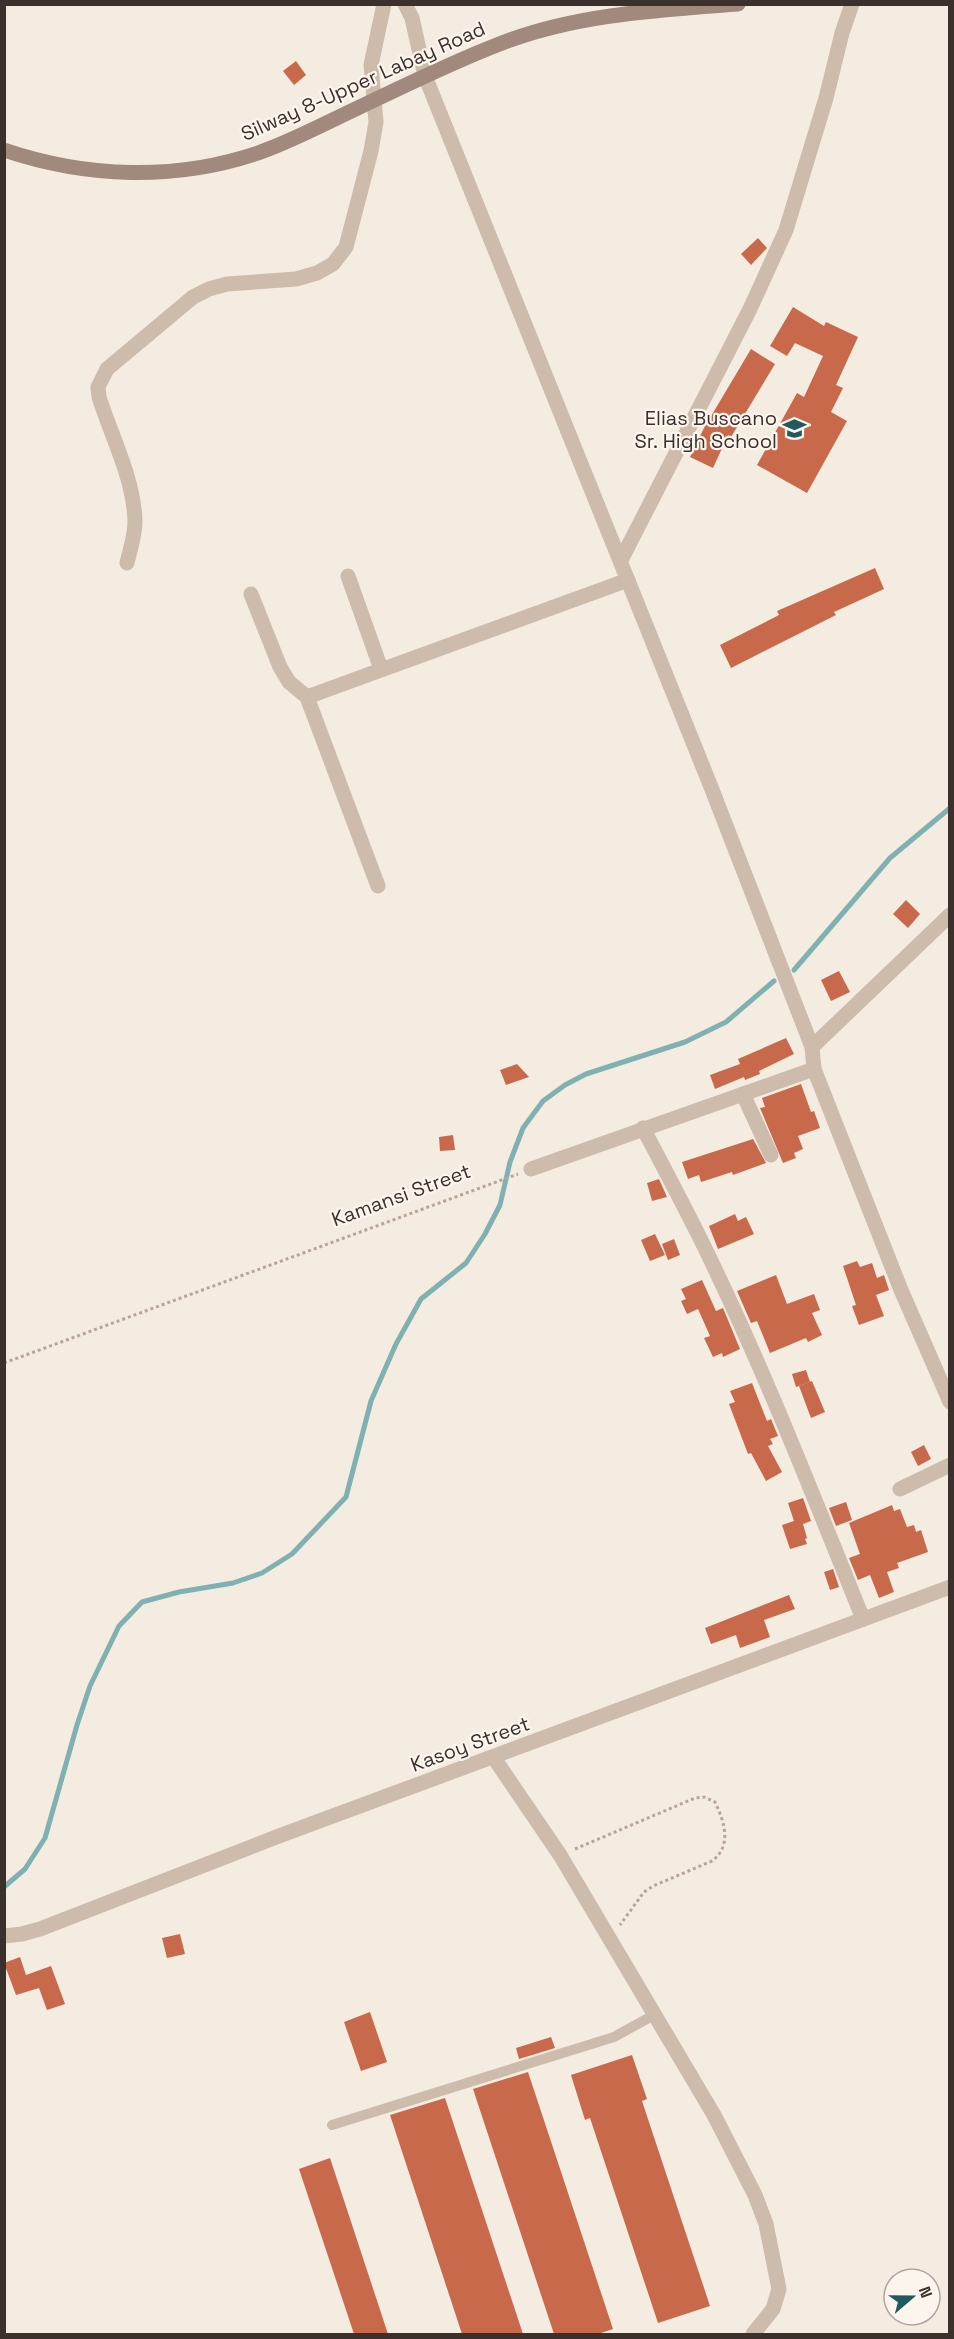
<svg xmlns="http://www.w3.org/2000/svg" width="954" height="2339" font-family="'Space Grotesk',sans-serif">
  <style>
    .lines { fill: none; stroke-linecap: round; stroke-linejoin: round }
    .stream { stroke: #7fb0b2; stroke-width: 5 }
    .building { fill: #c8694b }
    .path { stroke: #b9a596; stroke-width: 3; stroke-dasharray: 3 3; stroke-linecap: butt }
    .service { stroke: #cdbbac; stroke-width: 10 }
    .minor { stroke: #cdbbac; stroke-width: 15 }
    .tertiary { stroke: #cdbbac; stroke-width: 15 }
    .secondary { stroke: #a18a7d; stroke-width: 15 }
    .labels { text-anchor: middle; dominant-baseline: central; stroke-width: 4.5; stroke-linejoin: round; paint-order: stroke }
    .street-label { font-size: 20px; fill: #3b302b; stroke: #fbf5ee }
    .poi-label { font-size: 20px; fill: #3b302b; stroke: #fbf5ee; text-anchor: end }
  </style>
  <rect width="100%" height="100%" fill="#f4ebe1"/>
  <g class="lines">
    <g class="stream">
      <path d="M794,970L890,858L950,808"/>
      <path d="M4,1887L25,1869L45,1838L77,1725L90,1686L119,1626L142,1602L179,1592L233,1583L262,1573L292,1554L346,1497L371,1401L396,1344L421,1299L466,1263L485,1234L500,1205L510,1162L523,1128L543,1101L565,1085L586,1074L685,1042L726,1022L774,981"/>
    </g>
  </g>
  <g class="building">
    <path d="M296,61L306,75L294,85L283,71Z"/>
    <path d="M758,238L767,248L751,265L741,254Z"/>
    <path d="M793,307L824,326L826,322L858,337L836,385L843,388L831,412L847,421L807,493L757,465L797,393L804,397L823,356L795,343L787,356L770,346Z"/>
    <path d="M751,349L775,364L731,437L728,435L713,468L690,457L704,428Z"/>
    <path d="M875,568L884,589L834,612L836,615L731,668L720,645L779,615L777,611Z"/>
    <path d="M906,900L920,914L908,928L893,914Z"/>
    <path d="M839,971L850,992L831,1001L821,980Z"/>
    <path d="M786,1038L794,1054L759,1071L760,1074L745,1080L744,1077L715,1089L710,1075L740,1064L738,1059Z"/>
    <path d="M517,1064L529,1077L506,1085L500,1070Z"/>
    <path d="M801,1084L811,1112L814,1111L820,1128L798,1136L803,1149L794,1153L796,1158L783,1163L760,1108L765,1107L762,1098Z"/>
    <path d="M453,1135L455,1150L440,1151L439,1137Z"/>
    <path d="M753,1139L766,1163L733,1175L732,1172L701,1182L699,1175L688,1179L682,1162Z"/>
    <path d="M659,1179L667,1197L652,1201L647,1183Z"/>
    <path d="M735,1214L738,1221L746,1217L754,1234L718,1249L709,1226Z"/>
    <path d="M655,1234L665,1255L650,1261L641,1240Z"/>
    <path d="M674,1239L680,1255L668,1260L662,1244Z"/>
    <path d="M857,1261L860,1267L872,1263L877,1278L884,1275L889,1290L876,1295L884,1316L859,1325L852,1306L856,1305L843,1266Z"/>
    <path d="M776,1275L787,1304L814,1294L820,1310L812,1313L822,1335L808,1342L806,1338L770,1353L757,1321L751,1323L737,1291Z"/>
    <path d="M702,1280L716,1311L723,1308L740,1349L723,1357L722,1353L713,1357L704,1338L710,1336L698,1309L687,1314L681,1301L686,1299L681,1289Z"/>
    <path d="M806,1370L810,1382L796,1387L792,1374Z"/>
    <path d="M812,1381L825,1412L811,1418L799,1386Z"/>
    <path d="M752,1383L767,1421L771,1419L778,1436L770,1439L773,1444L768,1446L782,1472L766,1481L751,1453L748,1454L729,1404L735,1402L730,1391Z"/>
    <path d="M924,1445L931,1459L918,1466L911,1452Z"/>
    <path d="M803,1498L811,1521L803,1524L807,1538L805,1539L807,1544L790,1549L782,1525L794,1521L788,1503Z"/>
    <path d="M846,1502L852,1520L836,1526L829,1508Z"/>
    <path d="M892,1505L894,1511L900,1509L907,1527L914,1525L916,1532L921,1530L928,1552L897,1563L899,1568L887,1572L894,1592L879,1598L870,1575L858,1580L849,1558L860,1554L849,1523Z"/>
    <path d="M833,1569L839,1587L830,1590L824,1572Z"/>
    <path d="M789,1595L795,1609L764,1620L770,1637L740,1648L736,1635L711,1644L705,1628Z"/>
    <path d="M180,1934L185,1954L167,1958L162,1938Z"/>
    <path d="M20,1957L26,1975L51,1966L65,2004L47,2010L39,1988L16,1995L4,1963Z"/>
    <path d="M370,2012L387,2062L361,2071L344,2022Z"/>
    <path d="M551,2037L555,2048L519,2059L516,2048Z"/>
    <path d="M632,2055L647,2099L642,2101L710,2306L658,2323L590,2118L585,2120L571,2075Z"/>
    <path d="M528,2072L613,2329L598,2334H554L473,2089Z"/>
    <path d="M445,2098L523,2334H462L390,2115Z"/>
    <path d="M330,2158L388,2334H354L299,2169Z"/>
  </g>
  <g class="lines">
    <g class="path">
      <path d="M4,1363L518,1174"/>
      <path d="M575,1849L695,1798L704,1797L715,1802C725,1823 732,1846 712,1861L653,1886L644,1892L620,1925"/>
    </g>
    <path class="service" d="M332,2125L614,2037L654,2015"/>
    <g class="minor">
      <path d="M405,4L412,18L425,76"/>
      <path d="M621,560L750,309L786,230L826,98L842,33L852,4"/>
      <path d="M127,563C130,550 135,535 135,522C134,479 112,438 99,397L98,387L107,369L193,297L209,289L227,284L296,279L317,273L333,264L346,247L371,151L376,122L371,65L384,4"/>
      <path d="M348,576L381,669"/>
      <path d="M251,594L280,667L289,682L307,697L378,886"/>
      <path d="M307,697L628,580"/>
      <path d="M812,1047L950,915"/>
      <path d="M743,1094L771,1155"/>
      <path d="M643,1128C662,1164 680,1198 698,1234C760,1359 811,1490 863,1619"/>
      <path d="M531,1169L814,1069"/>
      <path d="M900,1489L950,1465"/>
      <path d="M494,1758L560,1855L714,2115L755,2195L766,2224L779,2289L773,2309L753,2334"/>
    </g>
    <g class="tertiary">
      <path d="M425,76L711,787L812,1047L814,1069L901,1290L950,1402"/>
      <path d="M4,1936L22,1934L40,1929L279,1836L950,1587"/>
    </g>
    <path class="secondary" d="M4,150C87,178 175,181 258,153C287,143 314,129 341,116C394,91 447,64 502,43C577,14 659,10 738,4"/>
  </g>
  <defs>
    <symbol id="school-bare" viewBox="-9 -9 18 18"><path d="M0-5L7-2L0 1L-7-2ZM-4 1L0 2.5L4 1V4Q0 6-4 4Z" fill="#1f5a5e" stroke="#fbf5ee" stroke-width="2.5" paint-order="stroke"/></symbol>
  </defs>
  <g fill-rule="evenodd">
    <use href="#school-bare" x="778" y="412" width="33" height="33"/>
  </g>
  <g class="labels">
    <g class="street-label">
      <text transform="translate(363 81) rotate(-24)">Silway 8-Upper Labay Road</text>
      <text transform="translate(401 1195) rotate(-20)">Kamansi Street</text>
      <text transform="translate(470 1744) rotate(-20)">Kasoy Street</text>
    </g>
    <g class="poi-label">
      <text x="777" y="418">Elias Buscano<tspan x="777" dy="23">Sr. High School</tspan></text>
    </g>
  </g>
  <rect width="954" height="2339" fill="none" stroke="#3b302b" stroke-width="12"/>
  <g transform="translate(912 2297) rotate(70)"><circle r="28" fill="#fbf5ee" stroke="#aea6a0" stroke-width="1.5"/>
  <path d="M0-4.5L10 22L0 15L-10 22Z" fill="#1f5a5e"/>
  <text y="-9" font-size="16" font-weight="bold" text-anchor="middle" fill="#3b302b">N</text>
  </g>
</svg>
